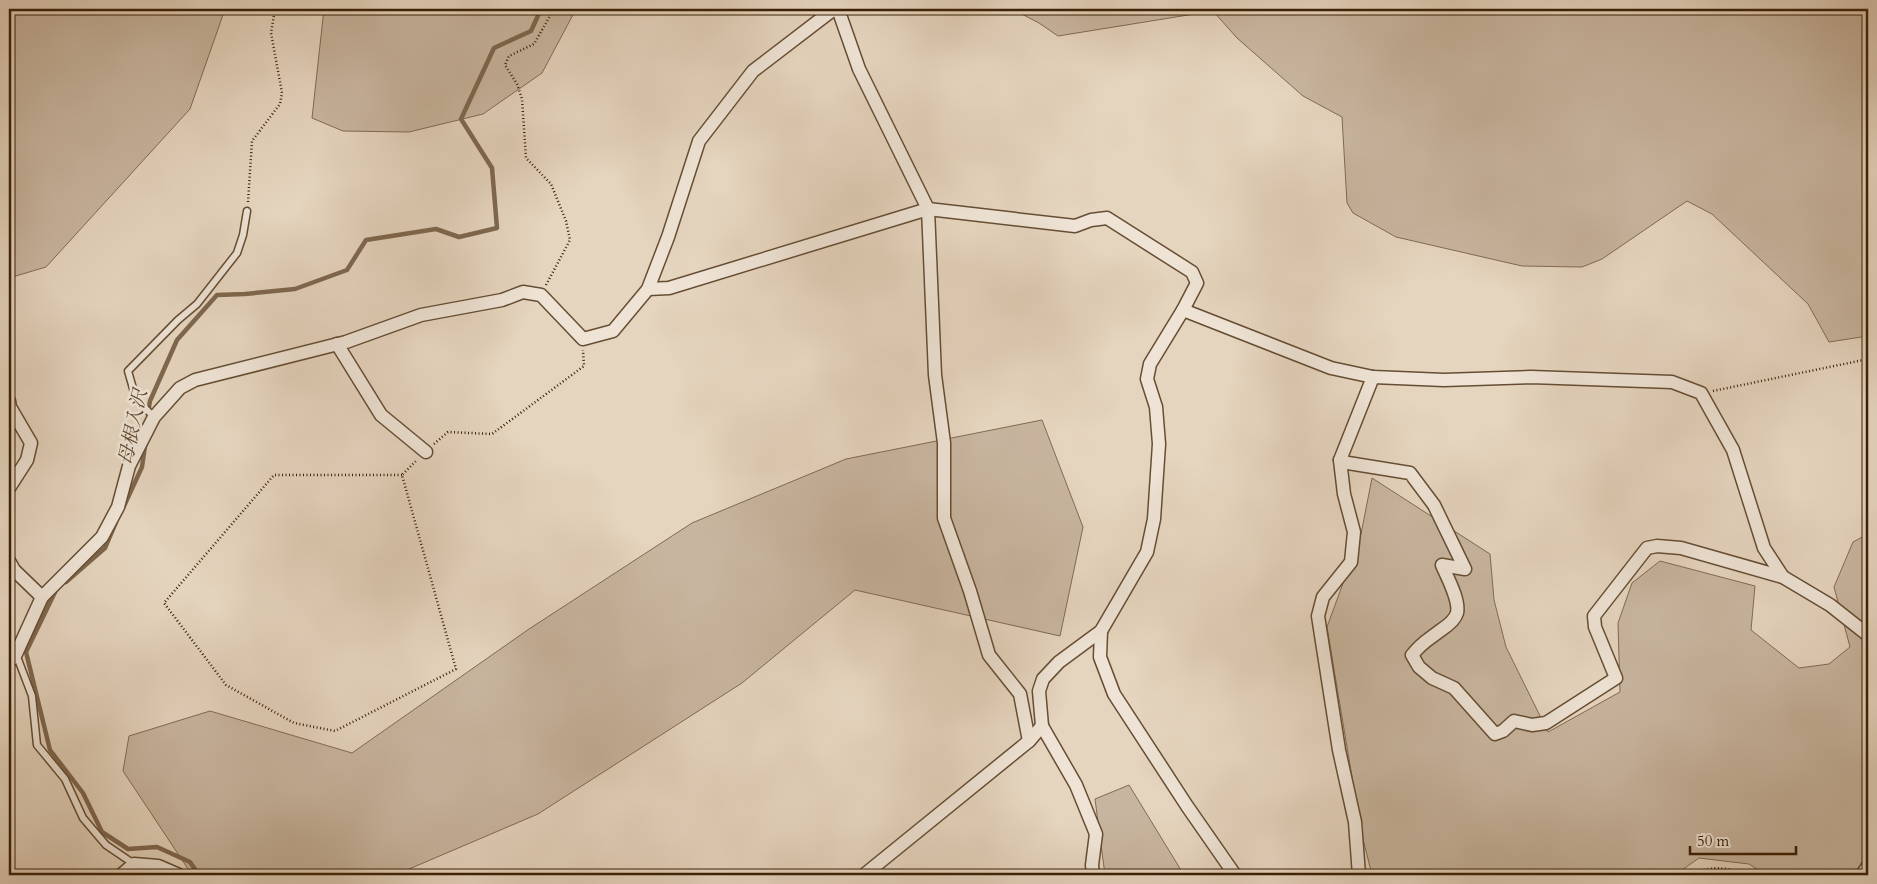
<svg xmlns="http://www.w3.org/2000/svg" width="1877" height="884" font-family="Cardo,'Noto Serif JP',serif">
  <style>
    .green { fill: #c8b59f; stroke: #826a52 }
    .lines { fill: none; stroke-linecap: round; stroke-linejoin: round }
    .stream { stroke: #7e674e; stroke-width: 4.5 }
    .lane-casing { stroke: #664d33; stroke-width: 9 }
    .street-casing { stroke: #664d33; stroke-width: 15 }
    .path { stroke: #3b2005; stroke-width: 2.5; stroke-dasharray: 1 2.5; stroke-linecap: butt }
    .lane { stroke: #eee3d5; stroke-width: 6 }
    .street { stroke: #eee3d5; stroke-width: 12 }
    .labels { text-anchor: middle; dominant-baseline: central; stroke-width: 5; stroke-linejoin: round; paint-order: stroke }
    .water-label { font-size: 19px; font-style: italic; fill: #624a30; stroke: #eee3d5 }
  </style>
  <rect width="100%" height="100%" fill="#e5d4be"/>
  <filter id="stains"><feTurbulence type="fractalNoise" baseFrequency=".004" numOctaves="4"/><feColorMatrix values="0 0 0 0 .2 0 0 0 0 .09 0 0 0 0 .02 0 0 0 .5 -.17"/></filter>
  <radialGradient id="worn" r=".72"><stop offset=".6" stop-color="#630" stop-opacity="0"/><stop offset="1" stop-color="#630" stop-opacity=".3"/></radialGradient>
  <g class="green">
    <path d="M9,9H225L190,109L46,267L9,278Z"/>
    <path d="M324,9H576L542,73L483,114L409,132L343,131L312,118Z"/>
    <path d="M1012,9H1868V336L1829,342L1808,304L1712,214L1687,201L1602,259L1582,267L1522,266L1396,237L1353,213L1347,203L1342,117L1303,96L1237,38L1213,11L1058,36L1039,23Z"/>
    <path d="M1042,420L1083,527L1060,636L855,590L742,683L538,814L395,875H192L123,771L129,736L210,711L352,753L529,629L692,523L846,459Z"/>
    <path d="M1372,478L1490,554L1494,600L1506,647L1548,732L1620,692L1618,623L1632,583L1660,561L1755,586L1751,630L1799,668L1829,664L1850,647L1834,587L1853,542L1868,534V875H1766L1749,864L1699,858L1675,875H1372L1361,831L1327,627L1361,534Z"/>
    <path d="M1129,785L1184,875H1105L1095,799Z"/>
  </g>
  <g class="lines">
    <g class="stream">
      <path d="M148,413L150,401L177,340L217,295L245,294L295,289L347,270L366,240L436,229L459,237L497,228L492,168L461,119L494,48L531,31L541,9"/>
      <path d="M124,506L142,467L145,446"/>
      <path d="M66,582L105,548L116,522"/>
      <path d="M56,590L26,652L50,750L83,793L102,832L128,849L157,847L190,862L199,875"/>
    </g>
    <defs>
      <g id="lane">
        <path d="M154,417L136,399L128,371L178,320L197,304L237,253L243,235L247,211"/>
        <path d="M16,654L32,696L37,745L65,779L83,818L106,845L134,864"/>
      </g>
      <g id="street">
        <path d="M838,9L859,69L928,209L935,375L944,443V518L970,591L989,655L1020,694L1029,741"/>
        <path d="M648,289L669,288L928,209L1075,226L1091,220L1107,218L1192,272L1197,283L1183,310L1150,364L1147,379L1156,407L1159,444L1154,519L1147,552L1101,631L1059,662L1043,679L1039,691L1042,726L1029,741L864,875"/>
        <path d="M1183,310L1331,368L1373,377L1444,380L1531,377L1672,382L1701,393L1733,450L1764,548L1783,577L1830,605L1868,635"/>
        <path d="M337,344L381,415L426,452"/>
        <path d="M9,401L10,407L31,443L27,460L9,488"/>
        <path d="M1340,460L1348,463L1410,473L1434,505L1465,569L1442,565C1447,577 1460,600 1457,613C1455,620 1447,626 1441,630C1428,640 1422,642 1412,655L1419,667L1432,678L1454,688L1495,734L1503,731L1514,721L1532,725L1546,723L1616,678L1595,627L1594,616L1647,548L1657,546L1681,548L1783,577"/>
        <path d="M9,561L14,570L42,597"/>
        <path d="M1101,631L1100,657L1114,694L1187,806L1235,875"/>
        <path d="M9,662L16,654L42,597L102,537L118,507L129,466L154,417L180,388L195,380L346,342L421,315L502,300L523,292L541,295L583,339L613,331L648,289L668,237L699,141L753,71L834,9"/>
        <path d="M1042,726L1076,785L1096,834L1092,865L1093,875"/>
        <path d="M121,875L134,864L158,866L179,875"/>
        <path d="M1359,875L1355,822L1339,750L1318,616L1323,597L1351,562L1354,532L1344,494L1340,460L1373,377"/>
        <path d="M1862,875L1868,866"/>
      </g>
    </defs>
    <use href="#lane" class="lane-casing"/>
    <use href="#street" class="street-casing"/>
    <g class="path">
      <path d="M248,202L252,141L280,104L282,93L271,33L275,9"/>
      <path d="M546,285L570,240L566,221L551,184L526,158L522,99L517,84L505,65L509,56L534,44L554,9"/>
      <path d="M1713,391L1868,359"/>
      <path d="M434,444L448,432L492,434L584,366L583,350"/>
      <path d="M402,475H274L164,603L226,685L294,723L335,731L456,669L402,475L417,460"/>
      <path d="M1691,875C1706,866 1729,866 1744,875"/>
    </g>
    <use href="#lane" class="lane"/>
    <use href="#street" class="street"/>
  </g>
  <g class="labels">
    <g class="water-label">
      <text transform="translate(133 427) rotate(-78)">母根入沢</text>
    </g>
  </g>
  <rect width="1877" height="884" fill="none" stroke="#e5d4be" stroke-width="30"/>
  <rect x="10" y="10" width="1857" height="864" fill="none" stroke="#3b2005" stroke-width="2.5"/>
  <rect x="15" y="15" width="1847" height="854" fill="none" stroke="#3b2005"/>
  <path d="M1690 846v8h106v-8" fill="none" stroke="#3b2005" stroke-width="2.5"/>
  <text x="1697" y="846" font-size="15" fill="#3b2005" stroke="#eee3d5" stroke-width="4" paint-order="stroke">50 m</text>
  <rect width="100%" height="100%" filter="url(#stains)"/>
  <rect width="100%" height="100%" fill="url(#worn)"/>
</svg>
